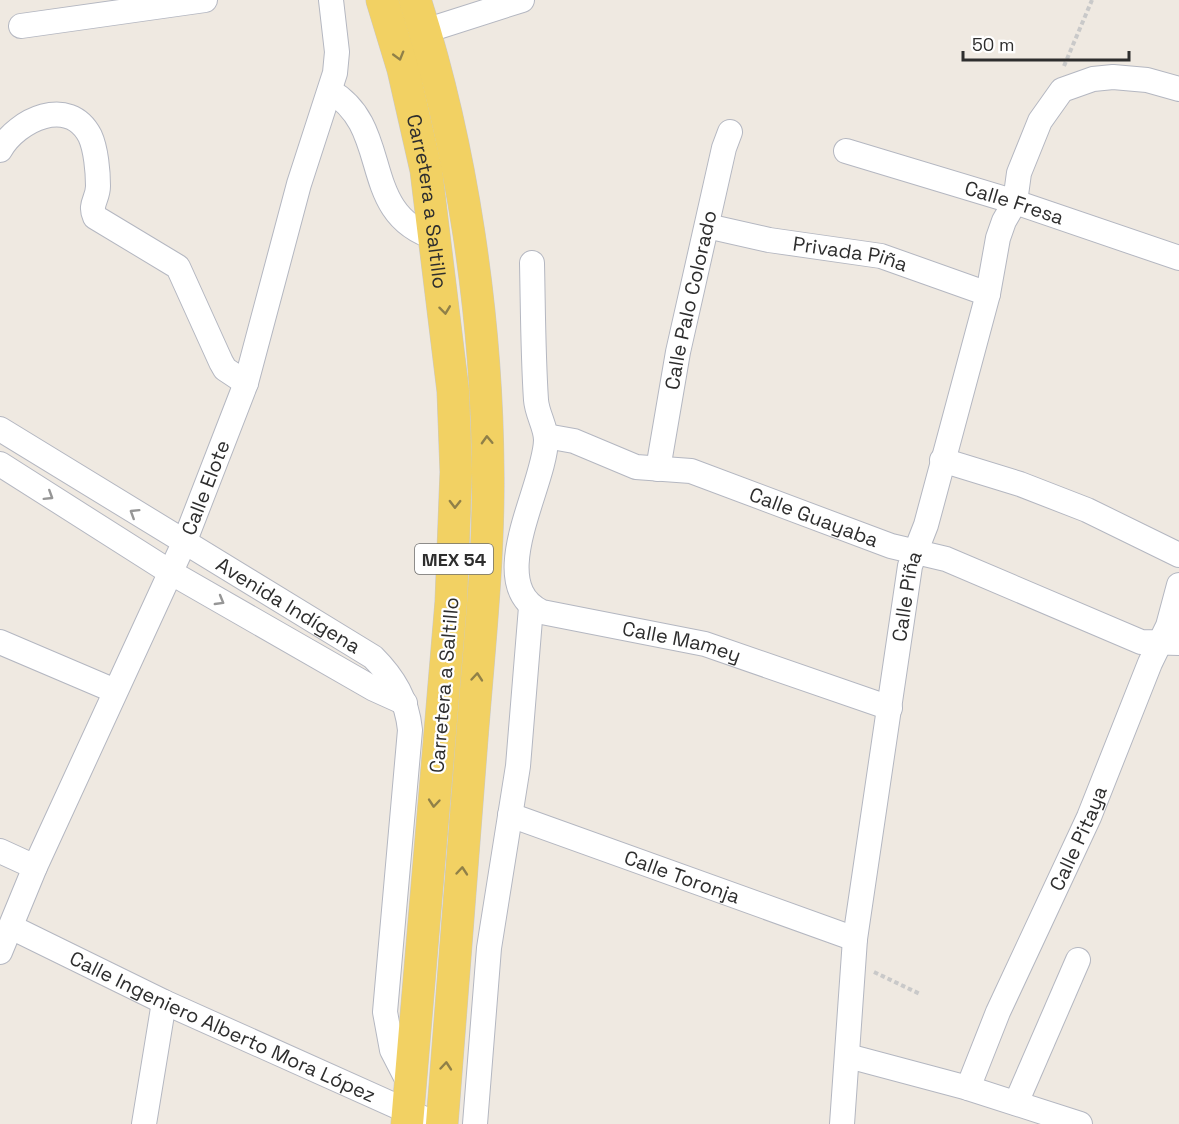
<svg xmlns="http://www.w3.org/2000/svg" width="1179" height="1124" font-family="'Space Grotesk',sans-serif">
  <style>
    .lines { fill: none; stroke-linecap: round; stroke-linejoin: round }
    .minor-casing { stroke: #b4b7c1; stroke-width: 26 }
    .major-casing { stroke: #c9c9c9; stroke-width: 33 }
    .path { stroke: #c9c9c9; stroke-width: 4; stroke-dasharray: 4.5 3; stroke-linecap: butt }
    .minor { stroke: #fff; stroke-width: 24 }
    .major { stroke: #f2d163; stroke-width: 32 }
    .oneway { stroke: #908048 }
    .oneway2 { stroke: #969696 }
    .labels { text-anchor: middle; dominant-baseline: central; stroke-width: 4.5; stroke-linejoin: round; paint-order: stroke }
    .shield { fill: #fff; stroke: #6d6d6d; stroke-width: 1.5 }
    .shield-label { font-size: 18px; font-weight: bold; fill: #2e2e2e }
    .street-label { font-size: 20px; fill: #2e2e2e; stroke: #fff }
  </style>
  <rect width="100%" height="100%" fill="#efe9e1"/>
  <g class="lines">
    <defs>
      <g id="minor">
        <path d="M21,26L205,0"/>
        <path d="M425,31L522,0"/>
        <path d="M330,91C394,128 357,214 436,238"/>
        <path d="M0,150C17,120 69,95 90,136C96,149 98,172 98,186C98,199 89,204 95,217L178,267L221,362L225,369L246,383"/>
        <path id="s1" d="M846,151L1015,202L1179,258"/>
        <path id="s2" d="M707,226L769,240L881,256L988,294"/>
        <path id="s3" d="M532,263C533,309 533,355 536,400C537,414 546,427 546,440C545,487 483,584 542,612L705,644L890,708"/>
        <path id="s4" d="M0,429L373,657C394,678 407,700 410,730L385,1012L392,1050L410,1085"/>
        <path id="s5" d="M546,436L574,441L636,467L691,471L891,546L946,559L1141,642L1179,643"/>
        <path d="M942,460L1020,484L1087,510L1179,555"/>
        <path d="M0,464L170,572L374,689L405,703"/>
        <path id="s6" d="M658,469L678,352L724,148L730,132"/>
        <path d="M0,642L115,691"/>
        <path id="s7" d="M510,815L855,939"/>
        <path d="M0,851L35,867"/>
        <path id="s8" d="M11,927L164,1002L436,1124"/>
        <path id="s9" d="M0,952L35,867L184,543L246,383L299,184L335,73L337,52L331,0"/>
        <path d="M848,1056L968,1088L1080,1124"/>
        <path id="s10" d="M968,1088L998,1012L1089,817L1150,663L1168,626L1179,585"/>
        <path d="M1016,1103L1078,960"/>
        <path d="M144,1124L164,1002"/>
        <path d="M475,1124L489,948L518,766L531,607"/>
        <path id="s11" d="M842,1124L855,939L910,566L926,525L988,294L998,238L1004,221L1015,202L1019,173L1040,121L1062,90L1093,79L1113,77L1147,80L1179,89"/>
      </g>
      <g id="major">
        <path id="s12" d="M382,0L403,69L426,170L453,391L456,472L451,602L407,1124"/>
        <path d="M415,0C462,146 487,317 488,471C489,560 479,649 472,738C462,867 452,995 442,1124"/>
      </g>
    </defs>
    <use href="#minor" class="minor-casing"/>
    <use href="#major" class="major-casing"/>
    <g class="path">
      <path d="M1064,66L1092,0"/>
      <path d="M874,972L920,994"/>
    </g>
    <use href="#minor" class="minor"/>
    <use href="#major" class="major"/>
  </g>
  <defs><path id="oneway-chevron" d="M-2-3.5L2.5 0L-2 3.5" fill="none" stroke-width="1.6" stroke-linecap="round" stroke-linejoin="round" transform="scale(1.5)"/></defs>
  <g class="oneway">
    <use href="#oneway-chevron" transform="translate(399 56) rotate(74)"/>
    <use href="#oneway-chevron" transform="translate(445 310) rotate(83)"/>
    <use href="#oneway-chevron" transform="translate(487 440) rotate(-92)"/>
    <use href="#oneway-chevron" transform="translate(455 504) rotate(91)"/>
    <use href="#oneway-chevron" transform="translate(477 677) rotate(-85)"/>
    <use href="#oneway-chevron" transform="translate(434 803) rotate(95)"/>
    <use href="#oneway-chevron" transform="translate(462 871) rotate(-85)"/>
    <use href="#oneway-chevron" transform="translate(446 1066) rotate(-85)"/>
  </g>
  <g class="oneway2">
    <use href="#oneway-chevron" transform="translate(49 496) rotate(32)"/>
    <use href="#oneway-chevron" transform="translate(134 513) rotate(-148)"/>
    <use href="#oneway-chevron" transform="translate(220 601) rotate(30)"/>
  </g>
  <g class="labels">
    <rect class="shield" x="415" y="544" width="78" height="30" rx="4.5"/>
    <g class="shield-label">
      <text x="454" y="559">MEX 54</text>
    </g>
    <g class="street-label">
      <text stroke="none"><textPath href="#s12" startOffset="207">Carretera a Saltillo</textPath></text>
      <text stroke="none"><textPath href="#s1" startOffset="176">Calle Fresa</textPath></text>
      <text stroke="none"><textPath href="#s2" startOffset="146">Privada Piña</textPath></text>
      <text stroke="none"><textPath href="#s6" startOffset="172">Calle Palo Colorado</textPath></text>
      <text stroke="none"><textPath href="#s9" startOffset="508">Calle Elote</textPath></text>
      <text stroke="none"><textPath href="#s5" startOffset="282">Calle Guayaba</textPath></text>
      <text stroke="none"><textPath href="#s11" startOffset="532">Calle Piña</textPath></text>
      <text stroke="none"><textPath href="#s4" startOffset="338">Avenida Indígena</textPath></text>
      <text stroke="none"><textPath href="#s3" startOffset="507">Calle Mamey</textPath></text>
      <text transform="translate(444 685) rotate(-85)">Carretera a Saltillo</text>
      <text stroke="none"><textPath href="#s10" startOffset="273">Calle Pitaya</textPath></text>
      <text stroke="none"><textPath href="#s7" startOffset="183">Calle Toronja</textPath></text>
      <text stroke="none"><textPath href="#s8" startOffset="234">Calle Ingeniero Alberto Mora López</textPath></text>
    </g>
  </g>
  <path d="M963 51v9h166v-9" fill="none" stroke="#2e2e2e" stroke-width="3"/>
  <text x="972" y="51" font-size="18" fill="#2e2e2e" stroke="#ffffff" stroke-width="4.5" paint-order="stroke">50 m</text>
</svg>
